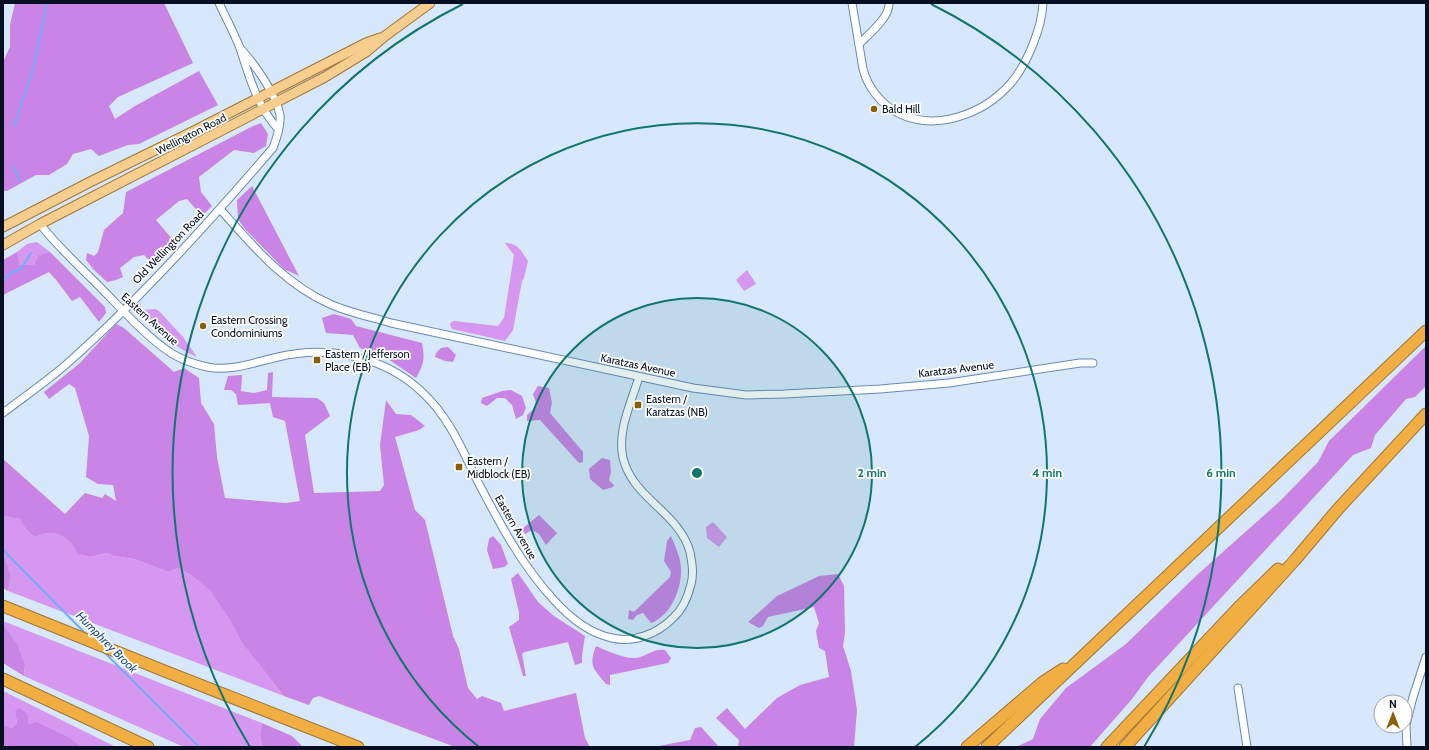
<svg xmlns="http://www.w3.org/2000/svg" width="1429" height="750" font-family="Cabin,sans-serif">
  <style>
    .green { fill: #d597ef }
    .forest { fill: #c984e6 }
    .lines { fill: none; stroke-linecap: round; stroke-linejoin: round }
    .stream { stroke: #73adf7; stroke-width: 2 }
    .minor-casing { stroke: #668ab8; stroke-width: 9 }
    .major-casing { stroke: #9e7737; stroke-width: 11 }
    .highway-casing { stroke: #9e7737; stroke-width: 13 }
    .minor { stroke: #fff; stroke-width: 7 }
    .major { stroke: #f7ce8e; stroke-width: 9 }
    .highway { stroke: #f1ae42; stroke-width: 11 }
    .ring { fill: none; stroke: #0f766e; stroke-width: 2 }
    .poi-dot { fill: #8c5f05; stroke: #fff; stroke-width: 1.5 }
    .labels { text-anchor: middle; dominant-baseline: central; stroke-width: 3.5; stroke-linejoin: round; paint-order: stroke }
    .poi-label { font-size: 11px; fill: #041022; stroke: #fff; text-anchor: start }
    .street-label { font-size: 11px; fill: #041022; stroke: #fff }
    .water-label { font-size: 12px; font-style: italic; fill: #1d4d88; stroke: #fff }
    .centre { fill: #0f766e; stroke: #fff; stroke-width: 2 }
    .ring-label { font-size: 12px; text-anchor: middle; font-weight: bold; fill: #0f766e; stroke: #fff; stroke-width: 3.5; stroke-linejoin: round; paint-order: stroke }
  </style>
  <rect width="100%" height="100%" fill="#d8e8fc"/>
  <g class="green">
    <path d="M37,242L50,252L38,255L34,265H20L17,252L27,244Z"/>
    <path d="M505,243C519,243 521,251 528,261L524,278L522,281L513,330L505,341L452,329L450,325L451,322L454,321L498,326L504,318L514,255Z"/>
    <path d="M747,270L756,284L744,291L736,280Z"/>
    <path d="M140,302L142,310L156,309L160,312L183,337L197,357C173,347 156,330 137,313V307Z"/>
    <path d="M3,516L20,519L25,528L34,537C38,536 44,533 49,533C63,533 73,542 79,554L90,557L107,553L114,556L134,559L169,572L178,568L191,575L209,590L228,617L242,643L284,696L8,591L11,576L3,553Z"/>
    <path d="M713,522L727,537L719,547L707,538L706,527Z"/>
    <path d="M3,621L262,723L260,735L262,747H184L24,676L25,664L18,645L3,624Z"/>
    <path d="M3,691L116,747H75L28,725L15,711L17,723L12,728L3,725Z"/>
  </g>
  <g class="forest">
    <path d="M15,3H164L193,63L118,97L109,106L115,119L135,106L199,71L218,105L139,144L128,145L99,156L91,149L73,154L67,164L49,175H36L7,191H3V62L10,47V25Z"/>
    <path d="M261,123L268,134L266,146L254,153L234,150L199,177L201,192L212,206L202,216L187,199L179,201L156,220L177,245L156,267L144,255L134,257L120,268L123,277L116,280L107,282L93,269L86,260L87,253L94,256L98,252L104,230L123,213L126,192L253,126Z"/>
    <path d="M252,186L299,276L284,269L244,228L238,219L237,200Z"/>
    <path d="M17,252L20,265H34L38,255L50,252L105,307L106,313L99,322L80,297L72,301L57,281L49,272L3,295V260Z"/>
    <path d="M334,314L351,319L356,326L422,343C425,359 424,364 416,378L388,359L360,348L353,335L326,333L322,318Z"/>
    <path d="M116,324L124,328L174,372L184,368L199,378L201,403L214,424L217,457L225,498L286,503L300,501L285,421L273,417L270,403L238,405L236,394L231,390H224L228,376L242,375L241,391L254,393L267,390L268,373L273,372L272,397L317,398L324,403L330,416L305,435L314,493L380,491L384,485L380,445L386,400L396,414L411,415L425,426L419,430L395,437L415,510L425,520L453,636L459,649L468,688L477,699L482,696L501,703L504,711L576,693L585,738L590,747H455L319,696L313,698L309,705L284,696L242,643L228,617L209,590L191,575L178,568L169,572L134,559L114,556L107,553L90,557L78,554C73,542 63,533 49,533C44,533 38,536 34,537L25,528L20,519L3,516V459L65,514L85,493L102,498L105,494L116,501L113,485L98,484L86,477L89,436L75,388L69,384L49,399L44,392L80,363Z"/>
    <path d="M1426,346V386L1415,397L1406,399L1375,435L1371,448L1353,455L1148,677L1132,699L1090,747H1016L1033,739L1040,719L1066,688L1126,644L1197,575L1280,501L1318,462L1329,441Z"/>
    <path d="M448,347L456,355L453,362L445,361L435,357L436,353L441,348Z"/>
    <path d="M538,386L549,388L552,403L550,413L583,452V462L579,463L540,420L527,421V415L537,406L533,394Z"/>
    <path d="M511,390L522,396L526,408L523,415L516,419L512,405L505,398H497L487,406L481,403L482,398L502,391Z"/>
    <path d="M602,458L610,460L611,472L609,480L614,485L613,487L603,490L590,479L589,469Z"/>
    <path d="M539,515L557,533L546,545L539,534L532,530L525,534L522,529Z"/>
    <path d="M493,536L501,545L508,564L504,567L493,569L487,550L489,539Z"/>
    <path d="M671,536C675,546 681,558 681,569C682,588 671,616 651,623L643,613L637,615L633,620L628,619L629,610L634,612L670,577L671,572L664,561L667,541Z"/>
    <path d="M3,553L11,576L8,591L3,588Z"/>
    <path d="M518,573L538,602L554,616L585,636L582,655V663L575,665L568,642L524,652L522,654L526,676H523L509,627L519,620V612L511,579Z"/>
    <path d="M838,574L844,586L845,633L843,646L851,671L857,710L854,747H738L739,740L716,718L727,708L745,729L777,698L800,685L829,677L825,651L819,648L816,631L819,623L814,607L768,617L763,626L759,628L748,622L777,596L819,576Z"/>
    <path d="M3,624L18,645L25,664L24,676L3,663Z"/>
    <path d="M596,646C605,650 625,659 635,658C647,657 652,648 665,650L671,658L668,663L610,675V685L606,684C594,669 588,666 596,646Z"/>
    <path d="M19,708L28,714V725L36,722L66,736L82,747H3V725L12,728L17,723L15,711Z"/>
    <path d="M262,723L292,736L303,747H262L260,735Z"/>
    <path d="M701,727L719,747H653L690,740L695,728Z"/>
  </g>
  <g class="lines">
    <g class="stream">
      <path d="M14,126L34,66L47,3"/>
      <path d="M13,166L20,181"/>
      <path d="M3,280L12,272L21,269L31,253"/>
      <path d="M3,550L87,635"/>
      <path d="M104,652L199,747"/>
    </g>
    <defs>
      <g id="minor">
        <path d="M219,3C226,18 234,33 240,48C249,76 257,106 278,129"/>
        <path d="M852,3L863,69C868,88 881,104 898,113C936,132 984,114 1011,83C1027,64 1042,28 1043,3"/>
        <path d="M859,44C869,34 890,17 889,3"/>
        <path d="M220,209C253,246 285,285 332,305C351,313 371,317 391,323L693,388L746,395L784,394L880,389L949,383L1080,363H1093"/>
        <path d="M40,224C57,246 78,265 98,285C120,307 145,336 171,353C182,360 194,364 207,367C231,372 255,362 278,357C328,345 385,356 423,393C449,417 463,451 478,482C500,524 521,564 553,599C569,617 588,633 612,638C634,643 657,634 673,618C682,610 688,597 691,584C694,573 692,563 690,552C679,512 633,499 623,458C617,431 631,403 639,377"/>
        <path d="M3,413C25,396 49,380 70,361C143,296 209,222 273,148C276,140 281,124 280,115C276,94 254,63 240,48"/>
        <path d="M1238,688L1247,747"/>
        <path d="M1407,747L1406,725L1413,697L1426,657"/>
      </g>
      <g id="major">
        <path d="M3,227L90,182L194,131L366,43L380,38"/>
        <path d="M3,245L40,224L325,77L366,52L385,36L430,3"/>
      </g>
      <g id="highway">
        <path d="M3,606L162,670L358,747"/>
        <path d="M3,679L148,747"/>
        <path d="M967,747L1043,682L1063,669"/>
        <path d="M987,747L1426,331"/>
        <path d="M1107,747L1238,608L1278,569"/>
        <path d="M1125,747L1295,560L1338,509L1426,414"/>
      </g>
    </defs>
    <use href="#minor" class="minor-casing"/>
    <use href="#major" class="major-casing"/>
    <use href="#highway" class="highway-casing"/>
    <use href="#minor" class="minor"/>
    <use href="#major" class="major"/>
    <use href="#highway" class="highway"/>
  </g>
  <circle cx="697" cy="473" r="175" fill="#0f766e" fill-opacity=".12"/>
  <g class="ring">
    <circle cx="697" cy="473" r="175"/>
    <path d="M479 747A350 350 0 1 1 915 747"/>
    <path d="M250 747A524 524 0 0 1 463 4M931 4A524 524 0 0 1 1144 747"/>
  </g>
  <g class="poi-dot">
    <circle cx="874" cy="109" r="4"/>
    <circle cx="203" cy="326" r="4"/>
    <rect x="313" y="356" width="8" height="8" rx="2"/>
    <rect x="634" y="401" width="8" height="8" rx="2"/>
    <rect x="455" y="463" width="8" height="8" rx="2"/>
  </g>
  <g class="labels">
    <g class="poi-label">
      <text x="882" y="109">Bald Hill</text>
      <text x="211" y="320">Eastern Crossing<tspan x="211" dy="13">Condominiums</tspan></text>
      <text x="325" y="354">Eastern / Jefferson<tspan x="325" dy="13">Place (EB)</tspan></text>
      <text x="646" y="399">Eastern /<tspan x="646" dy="13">Karatzas (NB)</tspan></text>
      <text x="467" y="461">Eastern /<tspan x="467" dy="13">Midblock (EB)</tspan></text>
    </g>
    <g class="street-label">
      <text transform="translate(191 134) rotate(-27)">Wellington Road</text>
      <text transform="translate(168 247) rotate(-46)">Old Wellington Road</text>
      <text transform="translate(150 319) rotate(42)">Eastern Avenue</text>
      <text transform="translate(638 365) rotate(12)">Karatzas Avenue</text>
      <text transform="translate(956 369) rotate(-7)">Karatzas Avenue</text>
      <text transform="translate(516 527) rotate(60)">Eastern Avenue</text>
    </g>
    <g class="water-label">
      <text transform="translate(107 642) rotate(45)">Humphrey Brook</text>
    </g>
  </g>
  <circle cx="697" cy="473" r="6" class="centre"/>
  <g class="ring-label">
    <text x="872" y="477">2 min</text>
    <text x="1047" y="477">4 min</text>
    <text x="1221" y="477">6 min</text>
  </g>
  <rect width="1429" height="750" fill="none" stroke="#041022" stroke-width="8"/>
  <g transform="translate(1393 714)"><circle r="19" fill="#ffffff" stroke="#9b9fa7"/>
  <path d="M0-3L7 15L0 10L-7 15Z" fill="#8c5f05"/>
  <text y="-6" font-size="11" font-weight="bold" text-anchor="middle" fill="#041022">N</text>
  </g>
</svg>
